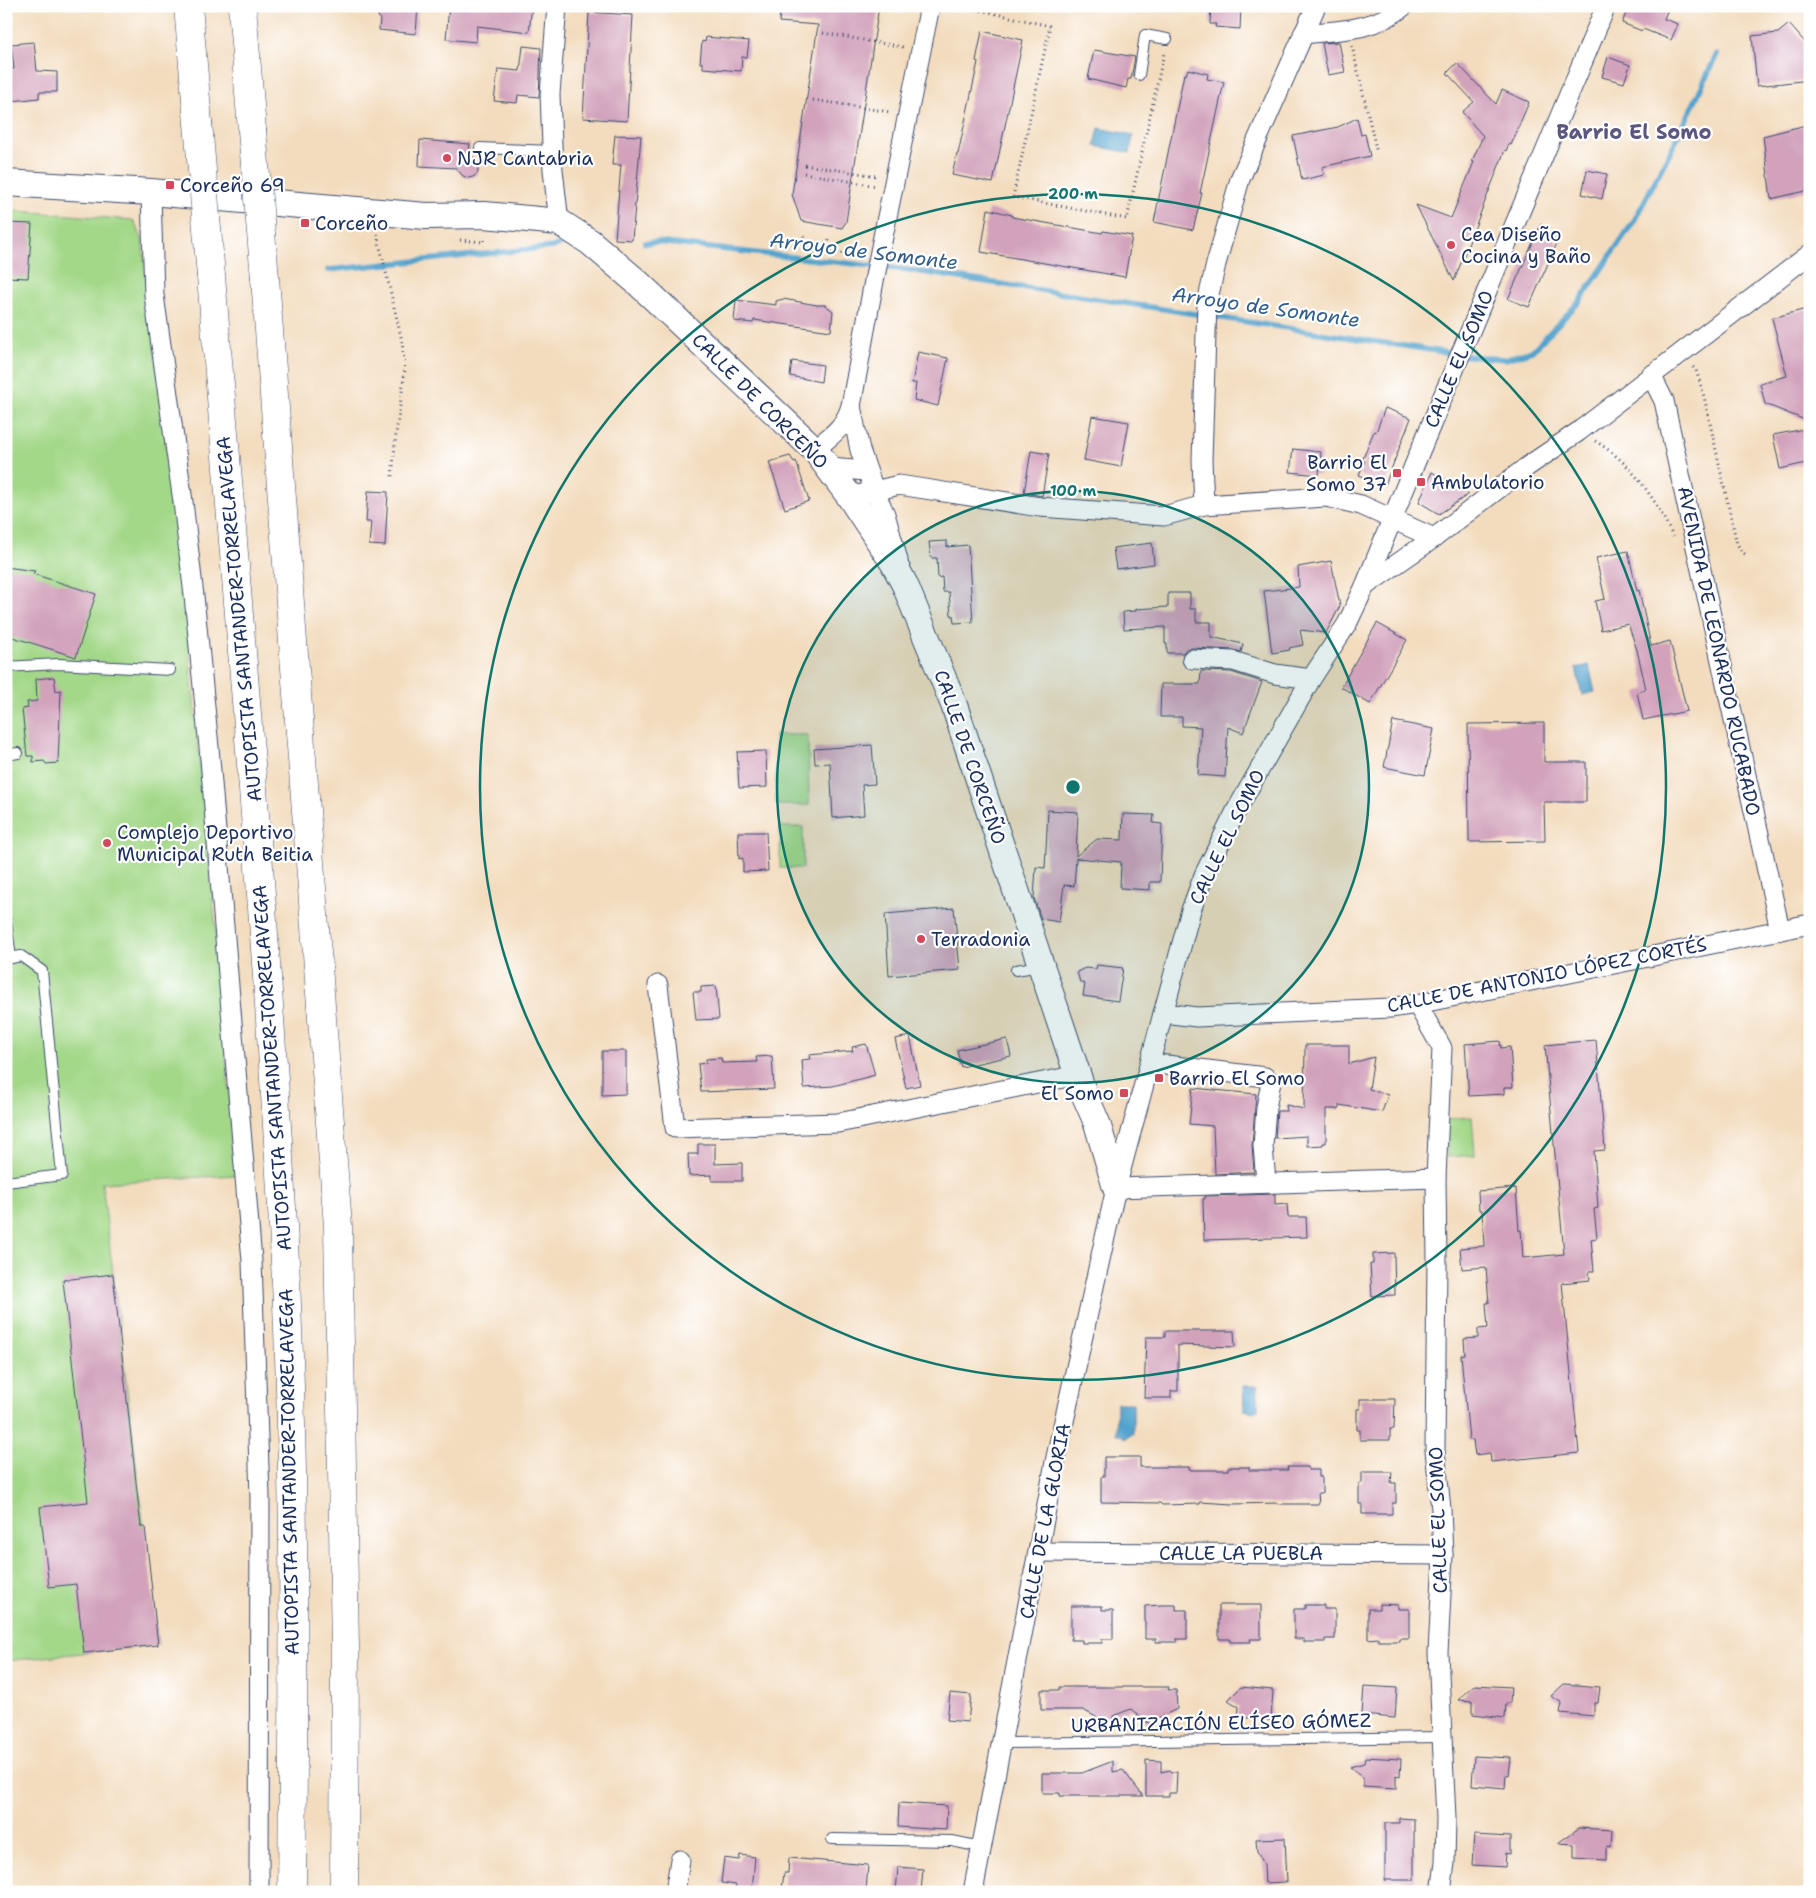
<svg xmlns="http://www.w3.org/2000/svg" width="1816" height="1898" font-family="'Shantell Sans',sans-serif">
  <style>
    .green { fill: #a3d888; stroke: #5f8473 }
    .water { fill: #53a3cd; stroke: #376996 }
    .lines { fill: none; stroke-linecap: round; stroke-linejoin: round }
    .stream { stroke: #53a3cd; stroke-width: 5.5 }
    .building { fill: #d2a2bb }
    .lane-casing { stroke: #3b496c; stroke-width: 12 }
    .street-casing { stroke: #3b496c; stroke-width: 21 }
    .secondary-casing { stroke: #3b496c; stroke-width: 28 }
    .highway-casing { stroke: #3b496c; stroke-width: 29 }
    .path { stroke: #3b496c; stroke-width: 3; stroke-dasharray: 1 4; stroke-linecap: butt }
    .lane { stroke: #fff; stroke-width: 10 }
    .street { stroke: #fff; stroke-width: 19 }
    .secondary { stroke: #fff; stroke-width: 26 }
    .highway { stroke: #fff; stroke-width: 28 }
    .highway-bridge-casing { stroke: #3b496c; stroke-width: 29; stroke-linecap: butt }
    .highway-bridge { stroke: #fff; stroke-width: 28 }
    .ring { fill: none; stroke: #0f766e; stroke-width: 2.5 }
    .poi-dot { fill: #d1495b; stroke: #fff; stroke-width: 2 }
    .labels { text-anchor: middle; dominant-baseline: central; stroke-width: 4.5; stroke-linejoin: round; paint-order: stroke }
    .poi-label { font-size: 19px; fill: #1b2f5e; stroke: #fff; text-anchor: start }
    .street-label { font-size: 19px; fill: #1b2f5e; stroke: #fff }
    .neighbourhood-label { font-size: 20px; font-weight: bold; fill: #5b577f; stroke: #fff }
    .water-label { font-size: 20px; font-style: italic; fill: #315d8a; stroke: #fff }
    .centre { fill: #0f766e; stroke: #fff; stroke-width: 2.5 }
    .ring-label { font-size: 15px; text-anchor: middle; font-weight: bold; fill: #0f766e; stroke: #fff; stroke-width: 4.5; stroke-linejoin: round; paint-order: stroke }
  </style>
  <rect width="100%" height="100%" fill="#fff"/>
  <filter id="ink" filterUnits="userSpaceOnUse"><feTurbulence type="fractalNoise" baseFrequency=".02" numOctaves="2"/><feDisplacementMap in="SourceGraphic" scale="10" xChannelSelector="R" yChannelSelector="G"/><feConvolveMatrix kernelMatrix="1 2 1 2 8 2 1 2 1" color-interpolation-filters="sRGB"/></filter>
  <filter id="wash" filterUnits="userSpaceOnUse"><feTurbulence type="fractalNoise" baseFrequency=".0096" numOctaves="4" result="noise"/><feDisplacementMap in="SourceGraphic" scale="20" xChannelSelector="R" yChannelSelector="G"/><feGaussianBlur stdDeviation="1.12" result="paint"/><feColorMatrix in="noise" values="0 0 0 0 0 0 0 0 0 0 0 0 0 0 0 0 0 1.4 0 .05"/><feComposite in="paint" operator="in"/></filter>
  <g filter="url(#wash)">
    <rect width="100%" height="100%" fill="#f3dcbe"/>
    <g class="green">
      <path d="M6,210L133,220L142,238L185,607L218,952L236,1175L102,1183L158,1645L6,1661Z"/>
      <path d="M775,735H808L809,805H776Z"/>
      <rect x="780" y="827" width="23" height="41"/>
      <path d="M1472,1117L1475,1155L1447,1157V1119Z"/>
    </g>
    <g class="water">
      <path d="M1099,128L1133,135L1130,153L1095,146Z"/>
      <path d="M1589,665L1595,692L1582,695L1576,668Z"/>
      <path d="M1243,1386H1258V1410L1253,1412L1244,1410Z"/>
      <path d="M1117,1403H1133V1434L1129,1435L1128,1437L1124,1438L1121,1435H1116Z"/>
    </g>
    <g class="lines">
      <g class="stream">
        <path d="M645,243L657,242L909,270L1469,356L1505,359L1532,351L1580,301L1634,221L1680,133L1717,54"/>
        <path d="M328,270L553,247L566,241"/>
      </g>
    </g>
    <g id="blocks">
      <g class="building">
        <path d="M374,6H418L416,34L379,30L380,20Z"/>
        <path d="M449,6H490L514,9V6H532L529,32L477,26L476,42L446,39Z"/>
        <path d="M781,6H879L846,222L842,228L801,221L792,194L818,25L779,22Z"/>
        <path d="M1211,6H1241L1240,29L1215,27L1216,24H1210Z"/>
        <path d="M1629,6H1669L1664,19L1678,24L1671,40L1643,29L1642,31L1622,23Z"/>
        <path d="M589,12L633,15L627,121L583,118Z"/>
        <path d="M1789,24L1810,48V80L1757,86L1752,36L1778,33Z"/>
        <path d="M982,31L1023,40L993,183L952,175L957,154H958L978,62L976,61Z"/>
        <path d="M706,37L749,41L747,57H742L741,71L703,68V63H700L702,41L705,42Z"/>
        <path d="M34,42L37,71L57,72V92H39V98L12,101L9,69H14L11,44Z"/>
        <path d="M1339,42L1345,72L1328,75L1322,43Z"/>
        <path d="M523,46L541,48L539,97L518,95L517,103L494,101L498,69L520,71Z"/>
        <path d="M1094,50L1135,57L1131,79H1128L1126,88L1088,79Z"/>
        <path d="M1608,57L1630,65L1624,83L1602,77Z"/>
        <path d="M1457,63L1496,104L1502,90L1529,102L1511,145L1509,144L1506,151L1505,150L1454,281L1416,205L1451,218L1474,162L1472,161L1483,136L1462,112L1474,102L1447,73Z"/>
        <path d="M1188,69L1208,74L1207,79L1224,82L1200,193H1202L1193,230L1154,222L1184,74L1186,75Z"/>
        <path d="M1357,118L1361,135L1365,134L1370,156L1322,167L1324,175L1302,180L1293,136L1338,127Z"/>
        <path d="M1810,124V190L1771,199L1763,136Z"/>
        <path d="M615,135L641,136L632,240L615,239L621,165H612Z"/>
        <path d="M420,140L470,144L469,155L478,162V173L473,177L468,178L463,176L456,168L419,166Z"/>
        <path d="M1587,170L1607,174L1602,199L1582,194Z"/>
        <path d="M988,209L1012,215V217L1102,233L1103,231L1132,236L1125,277L981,252Z"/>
        <path d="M6,223L32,224L28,278L6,277Z"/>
        <path d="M1541,224L1557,243L1529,307L1508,299Z"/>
        <path d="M783,299L817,305H825L833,311L831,331L754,320L753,323L734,321L736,300L776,305V301Z"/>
        <path d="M1810,308V422L1765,404L1760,383L1787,376L1772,318Z"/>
        <path d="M918,352L948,358L938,406L914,400L916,383H912Z"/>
        <path d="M792,361L823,365L821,382L790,376Z"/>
        <path d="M1385,408L1411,418L1385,485L1359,475L1365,461H1362L1374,431L1376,432Z"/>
        <path d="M1092,416L1129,422L1121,467L1084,460Z"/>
        <path d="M1810,428V462L1780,469L1773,435Z"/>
        <path d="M1293,449L1321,452L1319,475L1290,472Z"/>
        <path d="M1031,451L1049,454L1042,496L1024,493Z"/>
        <path d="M790,456L794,462L796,461L809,501L785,509L769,462Z"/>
        <path d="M1432,472L1469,494L1439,514L1419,502Z"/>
        <path d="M368,491L388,492L385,546L369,545L371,522H366Z"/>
        <path d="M947,541V547L968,545L973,622L954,623L953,615H951L949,592H943L942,577L938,578L937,558H931L929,542Z"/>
        <path d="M1152,543L1154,564L1116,569L1113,548Z"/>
        <path d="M1628,551L1637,591L1639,590L1651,646L1670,641L1687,711L1643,720L1637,692L1646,689L1637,650L1628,624L1601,630L1595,601L1605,599L1596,558Z"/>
        <path d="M1331,561L1340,606L1326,633L1300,630L1303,645L1289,648L1290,650L1272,653L1264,591L1299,587L1298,567Z"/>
        <path d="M6,567L35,571L33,574L96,594L76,657L6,635Z"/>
        <path d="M1168,593H1190V609H1196V622H1211V637L1243,644L1241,652L1234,650L1193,648L1186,649L1183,653H1167V644H1165V627L1124,629L1123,612L1136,611V609L1168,607Z"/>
        <path d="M1377,623L1407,640L1370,704L1341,687Z"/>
        <path d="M1201,671L1231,672L1262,682L1243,733L1228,727L1225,777L1198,775L1201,727L1182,726V717H1160L1161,684H1200Z"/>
        <path d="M54,677L56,691L61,690L58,763L46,764L44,761L33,762V756H27L22,709L28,708L27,702L37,701L36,679Z"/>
        <path d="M1393,721L1434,729L1425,775L1384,767Z"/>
        <path d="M1544,723V762H1586V802H1544L1545,841L1469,842L1468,724Z"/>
        <path d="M872,745L875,784L862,785L864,815L833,818L830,763L815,764L814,749Z"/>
        <path d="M766,751L767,787L739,788L737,752Z"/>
        <path d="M1048,810L1078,812L1076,856L1097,839L1122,840L1123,814L1154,815L1153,823L1162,824L1160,882H1150V890L1120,888L1121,862L1076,858L1074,886L1064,885L1059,922L1041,919L1034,898L1036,867L1045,868Z"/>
        <path d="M738,832H766L768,871L743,872V858L739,859Z"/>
        <path d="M954,908L960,970L889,976L885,914Z"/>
        <path d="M1097,965L1123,968L1118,1001L1083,996L1085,984L1080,982L1077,972L1085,968L1096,969Z"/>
        <path d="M716,986L719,1019L696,1020L693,992H701V987Z"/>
        <path d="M910,1036L920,1085L906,1088L895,1039Z"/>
        <path d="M1007,1039L1011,1056L961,1067L957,1050Z"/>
        <path d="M1596,1040L1605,1150L1594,1151L1598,1208L1594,1209L1597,1238L1591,1239L1594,1271H1589L1590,1280L1562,1283L1579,1453L1491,1462L1490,1453L1475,1455L1473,1440H1469L1461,1355L1465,1354L1464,1339L1478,1338V1329L1488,1328L1486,1303H1489L1486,1267L1462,1269L1460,1248L1484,1246L1482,1210H1479L1478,1191L1516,1188L1519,1231L1521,1230L1523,1258L1564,1254L1545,1045Z"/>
        <path d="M1500,1041L1501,1048L1510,1047L1513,1087H1504V1094L1469,1096L1465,1044Z"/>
        <path d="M866,1044L875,1075L833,1086L804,1088L802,1060L810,1059L809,1055L853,1051L852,1047Z"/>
        <path d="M1305,1045H1349V1064L1374,1057L1369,1089L1388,1095L1382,1112L1339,1105V1109H1326V1143H1323V1145L1307,1146V1136L1275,1138L1277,1111H1287L1286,1105L1304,1109Z"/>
        <path d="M602,1051H626V1094L602,1095Z"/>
        <path d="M772,1056L774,1089L701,1092L698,1064L706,1063V1059L721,1058L722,1063L757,1062L756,1057Z"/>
        <path d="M1193,1088L1256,1094L1252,1145L1254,1172L1215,1174L1213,1126L1189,1124Z"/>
        <path d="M698,1144H715V1164L742,1163V1181H712V1175L689,1176L688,1154H698Z"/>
        <path d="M1275,1194V1205L1287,1204L1288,1217H1306L1307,1237L1204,1240L1203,1199H1205V1196Z"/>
        <path d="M1394,1253L1395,1295L1372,1296L1370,1264H1373V1254Z"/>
        <path d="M113,1274L141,1527H145L158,1645L84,1653L76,1584L49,1587L40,1507L88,1502L63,1280Z"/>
        <path d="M1165,1331H1234L1235,1347L1178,1345V1391H1171V1398H1144L1146,1337H1165Z"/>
        <path d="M1360,1399H1395L1394,1429H1390V1440H1360V1430H1357V1409H1360Z"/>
        <path d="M1104,1457H1140V1467H1189V1470H1228V1467H1249V1470H1288L1287,1467H1308V1470H1319V1477H1322V1493H1318L1319,1504H1280L1279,1503L1232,1504L1200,1502V1504L1162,1505L1160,1503L1101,1502V1477H1104Z"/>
        <path d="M1362,1472H1392L1391,1483H1396V1503H1392V1514H1362V1504H1359V1483H1362Z"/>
        <path d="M1379,1604L1398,1605V1609H1409V1638H1399V1641H1378V1638L1368,1639V1609H1379Z"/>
        <path d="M1162,1605H1176V1610H1187V1639H1176L1177,1642H1156V1639H1145V1606Z"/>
        <path d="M1219,1605H1261V1639H1250L1251,1642H1230V1639H1219Z"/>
        <path d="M1305,1605H1324V1609H1335V1639H1325V1642H1304V1639H1294V1609H1305Z"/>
        <path d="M1071,1606H1102V1610H1113V1639H1102V1643H1082V1640H1071Z"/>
        <path d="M1564,1684L1600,1687L1598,1703H1594V1716L1560,1713L1562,1703L1551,1696Z"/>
        <path d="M1475,1685L1511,1687L1510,1703H1506L1505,1718L1473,1714V1701L1458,1700Z"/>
        <path d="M1364,1686L1397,1688L1395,1718L1362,1715Z"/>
        <path d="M1059,1687H1169L1168,1690H1176L1177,1709L1160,1717V1722H1147L1131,1709L1113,1716V1722H1098V1718L1083,1710H1041V1690H1059Z"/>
        <path d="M1241,1687L1273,1690L1271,1720L1238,1717L1239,1707L1228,1700Z"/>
        <path d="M950,1693L971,1695L968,1722L947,1720Z"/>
        <path d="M1474,1756L1511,1758L1509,1775L1506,1774L1505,1788L1472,1785Z"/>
        <path d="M1365,1757L1401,1759L1400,1776L1396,1775V1789L1363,1787V1777L1350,1767L1364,1763Z"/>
        <path d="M1146,1760L1161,1761V1772L1170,1770L1172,1772H1177L1176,1793H1169V1796H1146Z"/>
        <path d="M1113,1761V1772L1123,1770L1143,1796H1060V1793H1042V1773H1082Z"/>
        <path d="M899,1803L947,1806L946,1830L898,1827Z"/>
        <path d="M1399,1818L1414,1819V1880H1385V1823H1399Z"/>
        <path d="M1579,1828L1612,1830L1611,1847L1607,1846V1860L1574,1858V1844L1558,1843Z"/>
        <path d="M1474,1835L1510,1837V1854L1506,1853L1505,1867L1472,1865Z"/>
        <path d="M1285,1838L1287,1882L1265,1883L1264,1864L1257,1851L1256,1839Z"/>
        <path d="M740,1855L755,1857L752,1891L736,1889V1885L721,1883L724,1858L739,1860Z"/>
        <path d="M789,1858L868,1865L866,1892H813L782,1889L784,1873H788Z"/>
        <path d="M898,1867L923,1869L921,1892H896Z"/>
      </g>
    </g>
  </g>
  <g filter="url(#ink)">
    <use href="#blocks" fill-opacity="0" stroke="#3b496c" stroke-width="1"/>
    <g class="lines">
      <defs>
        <g id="lane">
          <path d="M1139,75L1145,35L1167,39"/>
          <path d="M480,148L552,151"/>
          <path d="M6,667L58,664L170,670"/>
          <path d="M6,755L18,753"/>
          <path d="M6,921L11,958"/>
          <path d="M6,959L21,956L42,971L62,1175L6,1182"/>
          <path d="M1016,970L1040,966"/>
          <path d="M1002,1743L1441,1737"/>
          <path d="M832,1839L952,1841L981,1847"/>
        </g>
        <g id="street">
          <path d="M557,6L550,94L553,170L559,222"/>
          <path d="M1303,34C1340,30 1374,31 1404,6"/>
          <path d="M151,192L154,295L183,502L194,596L209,747L252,1261L260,1497L259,1892"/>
          <path d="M1651,375L1664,401L1780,930"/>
          <path d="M851,406L860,450L874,490L885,514L898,560"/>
          <path d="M815,450C832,433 843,431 851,406L874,281L930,6"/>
          <path d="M829,468L867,471"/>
          <path d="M850,497L899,485L1040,507L1164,516L1204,505L1326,497L1361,505L1434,538"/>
          <path d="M1204,505L1202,460L1207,303L1216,264L1240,179L1316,6"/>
          <path d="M1365,586L1434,538L1528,466L1578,432L1810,254"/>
          <path d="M1192,659L1233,661L1275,674L1311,679"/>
          <path d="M658,985L675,1128L838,1123L1078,1075"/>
          <path d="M1417,1004L1442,1048L1436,1178L1437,1262L1435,1450L1441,1509L1443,1555L1438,1653L1446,1818L1445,1863L1441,1892"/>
          <path d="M1163,1013L1197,1017L1390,1008L1417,1004L1810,924"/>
          <path d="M1150,1063L1265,1077L1271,1082L1266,1108L1263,1146L1266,1182"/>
          <path d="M1116,1188L1436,1178"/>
          <path d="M1039,1552L1443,1555"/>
          <path d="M675,1892L680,1860"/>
          <path d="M973,1892L1056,1457L1116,1188L1191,910L1204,875L1236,811L1311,679L1347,624L1365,586L1418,456L1606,6"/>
        </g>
        <path id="secondary" d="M6,183L151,192L426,216L484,215L528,219L559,222L590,242L637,282L815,450L850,497L893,562L905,585L954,705L1083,1091L1097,1123L1116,1188"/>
        <g id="highway">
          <path d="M188,6L198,123"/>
          <path d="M242,6L252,130"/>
          <path d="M211,276C237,592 265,909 283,1225C296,1447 294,1670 292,1892"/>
          <path d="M265,278L338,1226L345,1649L344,1892"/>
        </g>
      </defs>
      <use href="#lane" class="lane-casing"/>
      <use href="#street" class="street-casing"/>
      <use href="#secondary" class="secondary-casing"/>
      <use href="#highway" class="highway-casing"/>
      <g class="path">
        <path d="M966,7L1050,26L1013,197L1127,219L1164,53"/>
        <path d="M823,33L903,47"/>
        <path d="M1352,46L1377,153"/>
        <path d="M813,100L890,112"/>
        <path d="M805,165L877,176"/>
        <path d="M804,173L876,186"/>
        <path d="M377,234L402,341L405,370L396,434L392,477"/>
        <path d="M804,236L803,247L860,256"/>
        <path d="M460,240L484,242V237"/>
        <path d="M828,251L829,240"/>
        <path d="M1693,367L1696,370L1703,392L1737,544L1742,552L1748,556"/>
        <path d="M1595,441C1631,462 1656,499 1673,537"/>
      </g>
      <use href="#lane" class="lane"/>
      <use href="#street" class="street"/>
      <use href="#secondary" class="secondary"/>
      <use href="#highway" class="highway"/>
      <defs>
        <g id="highway-bridge">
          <path d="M198,123L211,276"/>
          <path d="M252,130L265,278"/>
        </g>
      </defs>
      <use href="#highway-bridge" class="highway-bridge-casing"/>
      <use href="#highway-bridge" class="highway-bridge"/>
    </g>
  </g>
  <circle cx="1073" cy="787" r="296" fill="#0f766e" fill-opacity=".12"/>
  <g class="ring">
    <circle cx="1073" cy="787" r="296"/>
    <circle cx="1073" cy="787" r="593"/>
  </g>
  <g class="poi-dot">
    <circle cx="447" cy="158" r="5"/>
    <rect x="165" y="180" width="10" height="10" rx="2.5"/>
    <rect x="300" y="218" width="10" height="10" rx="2.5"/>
    <circle cx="1451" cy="245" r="5"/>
    <rect x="1392" y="468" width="10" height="10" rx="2.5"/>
    <rect x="1416" y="477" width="10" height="10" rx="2.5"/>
    <circle cx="107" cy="843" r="5"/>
    <circle cx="921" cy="939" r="5"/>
    <rect x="1154" y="1073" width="10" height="10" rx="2.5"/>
    <rect x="1119" y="1088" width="10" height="10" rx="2.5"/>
  </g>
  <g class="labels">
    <g class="poi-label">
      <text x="457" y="158">NJR Cantabria</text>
      <text x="180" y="185">Corceño 69</text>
      <text x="315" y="223">Corceño</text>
      <text x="1461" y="234">Cea Diseño<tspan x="1461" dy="22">Cocina y Baño</tspan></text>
      <text x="1387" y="462" text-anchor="end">Barrio El<tspan x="1387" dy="22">Somo 37</tspan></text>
      <text x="1431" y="482">Ambulatorio</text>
      <text x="117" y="832">Complejo Deportivo<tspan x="117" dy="22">Municipal Ruth Beitia</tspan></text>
      <text x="931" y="939">Terradonia</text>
      <text x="1169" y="1078">Barrio El Somo</text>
      <text x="1114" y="1093" text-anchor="end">El Somo</text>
    </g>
    <g class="street-label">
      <text transform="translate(1459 359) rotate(-67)">CALLE EL SOMO</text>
      <text transform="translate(760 401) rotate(45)">CALLE DE CORCEÑO</text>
      <text transform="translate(239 619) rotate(-95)">AUTOPISTA SANTANDER-TORRELAVEGA</text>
      <text transform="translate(1719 651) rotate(78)">AVENIDA DE LEONARDO RUCABADO</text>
      <text transform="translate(970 757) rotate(71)">CALLE DE CORCEÑO</text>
      <text transform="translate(1227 837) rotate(-64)">CALLE EL SOMO</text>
      <text transform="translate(1547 975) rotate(-11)">CALLE DE ANTONIO LÓPEZ CORTÉS</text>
      <text transform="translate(272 1068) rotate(-94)">AUTOPISTA SANTANDER-TORRELAVEGA</text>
      <text transform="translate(289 1472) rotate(-91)">AUTOPISTA SANTANDER-TORRELAVEGA</text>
      <text transform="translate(1438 1520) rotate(-92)">CALLE EL SOMO</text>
      <text transform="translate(1045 1521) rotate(-79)">CALLE DE LA GLORIA</text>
      <text x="1241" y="1553">CALLE LA PUEBLA</text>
      <text transform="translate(1221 1723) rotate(-1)">URBANIZACIÓN ELÍSEO GÓMEZ</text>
    </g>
    <g class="neighbourhood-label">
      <text x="1634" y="132">Barrio El Somo</text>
    </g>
    <g class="water-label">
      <text transform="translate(864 251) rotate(7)">Arroyo de Somonte</text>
      <text transform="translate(1266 307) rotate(8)">Arroyo de Somonte</text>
    </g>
  </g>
  <circle cx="1073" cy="787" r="8" class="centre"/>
  <g class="ring-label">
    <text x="1073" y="199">200 m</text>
    <text x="1073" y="496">100 m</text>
  </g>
  <rect width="1816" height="1898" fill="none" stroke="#fff" stroke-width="25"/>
</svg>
